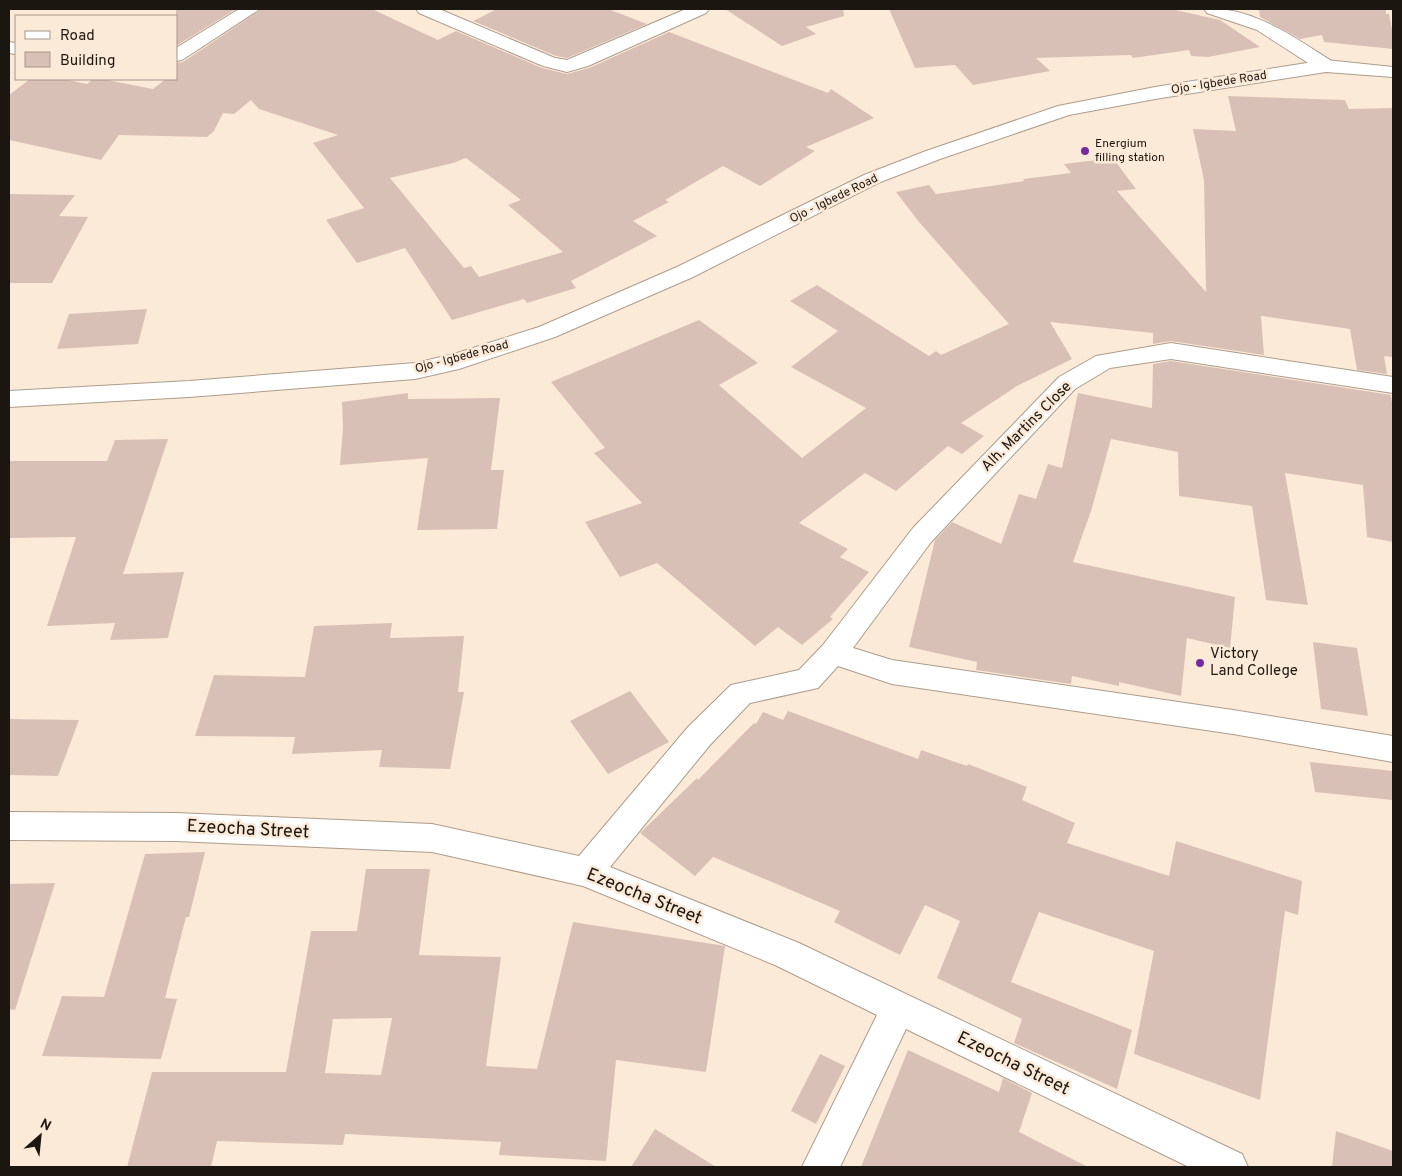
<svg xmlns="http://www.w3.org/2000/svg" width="1402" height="1176" font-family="Overpass,sans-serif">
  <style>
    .building { fill: #d9c0b6; fill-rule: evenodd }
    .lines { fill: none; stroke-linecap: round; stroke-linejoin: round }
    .minor-casing { stroke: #ad9c8b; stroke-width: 2 }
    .secondary-casing { stroke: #ad9c8b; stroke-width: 2 }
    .minor { fill: #fff; fill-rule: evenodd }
    .secondary { fill: #fff; fill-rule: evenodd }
    .poi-dot { fill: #742c9f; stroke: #fcead8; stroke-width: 2 }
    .labels { text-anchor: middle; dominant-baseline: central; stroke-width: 5; stroke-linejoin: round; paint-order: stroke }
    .far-street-label { font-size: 12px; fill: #1c1610; stroke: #fcead8 }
    .far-poi-label { font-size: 12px; fill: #1c1610; stroke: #fcead8; text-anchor: start }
    .street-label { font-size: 15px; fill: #1c1610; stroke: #fcead8 }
    .poi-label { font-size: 15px; fill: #1c1610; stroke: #fcead8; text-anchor: start }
    .near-street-label { font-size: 18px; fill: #1c1610; stroke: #fcead8 }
  </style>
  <rect width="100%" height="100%" fill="#fcead8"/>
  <g class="building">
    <path d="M176,9H236L176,46Z"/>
    <path d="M262,9H372L438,40L456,31L542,68L567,74L589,68L669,32L828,93L831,89L874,118L806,147L815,151L760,186L723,166L665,200L669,202L633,221L657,236L571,281L576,288L527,303L524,299L452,320L405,248L357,263L326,220L364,208L313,143L338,135L259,109L251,100L234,114L223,113L214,131L207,137L119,135L101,160L9,140V95L30,79H63L87,84L93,79H102L153,89L166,79H176V63L183,62ZM466,158L521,200L508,205L563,252L479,277L471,266L464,268L390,178L453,163Z"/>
    <path d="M497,9H608L647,24L567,58L556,56L473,21Z"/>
    <path d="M725,9H843L844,16L806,27L816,34L782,46Z"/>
    <path d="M889,9H1171L1220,20L1260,47L1208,57L1191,56L1189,50L1133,58L1131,55L1036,58L1050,71L973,85L955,65L915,68Z"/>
    <path d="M1259,9H1386V14H1389L1393,34V49L1324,42L1322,35L1300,39L1260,17Z"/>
    <path d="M1228,96L1345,100L1349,109L1393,108V357L1384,356L1387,374L1357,370L1350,329L1261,316L1264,355L1171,341L1153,344V333L1050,322L1072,359L1017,386L961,423L984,436L962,454L948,446L896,491L865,473L799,523L848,549L840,557L869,572L830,617L833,619L802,645L778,627L755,646L657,563L620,577L585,522L642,503L594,453L605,448L551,382L699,320L758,363L719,385L802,458L866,408L791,367L838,331L790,301L817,285L929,356L936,351L941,355L1009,324L919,222L896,192L929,185L936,194L1024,181L1023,179L1071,173L1064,164L1113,158L1136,189L1117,191L1206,292L1204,180L1193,129L1236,131Z"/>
    <path d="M9,194L75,195L59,216L88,217L52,283H9Z"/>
    <path d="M147,309L138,344L57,349L69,314Z"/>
    <path d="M1171,361L1391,395L1393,410V542L1367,537L1363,485L1285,473L1308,605L1266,600L1252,506L1179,496L1178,452L1111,439L1092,508L1073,562L1235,597L1230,648L1187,638L1181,696L1119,682V686L1072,676L1071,684L976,670L977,662L909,647L935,540L952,522L1001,544L1019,494L1036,499L1048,464L1062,468L1078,393L1152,408L1153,364Z"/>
    <path d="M408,393V399L500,398L491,470H504L497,529L417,530L428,458L340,465L343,428L342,402Z"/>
    <path d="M168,439L123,574L184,572L168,638L110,640L115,623L47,626L76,537L9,538V461H107L115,440Z"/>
    <path d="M392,623L390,638L464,636L458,692H464L450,769L379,767L382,750L292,754L295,737L195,736L214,675L305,677L314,626Z"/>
    <path d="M1313,642L1357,648L1368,716L1321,709Z"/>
    <path d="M630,691L669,742L608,774L570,721Z"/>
    <path d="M788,711L918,759L921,750L967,766L968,764L1027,787L1022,800L1075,823L1067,843L1169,876L1176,841L1302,881L1298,915L1285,911L1260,1100L1134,1054L1154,951L1039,912L1011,982L1132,1030L1117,1089L1014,1043L1022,1019L937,978L960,921L925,905L900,955L834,922L840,911L713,857L695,876L640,833L697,778L698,780L754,723L756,724L763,712L783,720Z"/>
    <path d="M9,719L79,720L58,776L9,775Z"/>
    <path d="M1310,762L1393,771V800L1315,792Z"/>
    <path d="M205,852L189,917H186L165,998L177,999L161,1059L42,1056L62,996L104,997L145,854Z"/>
    <path d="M366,869H430L419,955L501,957L486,1066L537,1069L573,922L725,946L706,1072L616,1060L606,1161L499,1155L501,1142L345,1134L343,1145L217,1141L211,1167H127L152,1072H286L311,931H357ZM392,1018L381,1075L325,1073L333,1019Z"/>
    <path d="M55,883L15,1010L9,1009V884Z"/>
    <path d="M908,1050L999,1092L1003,1078L1032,1093L1019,1132L1088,1167H861Z"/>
    <path d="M820,1054L845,1066L816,1124L791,1111Z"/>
    <path d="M655,1129L716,1167H631Z"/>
    <path d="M1336,1131L1393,1151V1167H1332Z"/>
  </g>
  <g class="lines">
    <defs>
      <g id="minor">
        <path d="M239,9H260L182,60L176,61V48Z"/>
        <path d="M416,9H439L555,58L567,60L686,9H709L706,13L588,66L567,72L543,66L419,13Z"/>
        <path d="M1204,9C1253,6 1293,37 1333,62L1335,66L1333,70H1319L1257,30L1207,13Z"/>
        <path d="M9,42L16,43V54L9,53Z"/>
        <path d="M1171,343L1393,377V393L1171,359L1110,368L1075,389L931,542L853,648L892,660L1233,710L1393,736V762L1233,734L892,684L838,666L818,688L750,703L710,745L610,867L799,943L1242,1154L1248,1167H1189L906,1029L840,1167H802L877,1015L775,965L583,886L432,852L176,841L9,840V812L176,813L432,824L579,856L688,727L731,685L799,670L823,645L913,528L1059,377L1096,356Z"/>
      </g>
      <path id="secondary" d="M1326,60L1393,67V77L1326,72L1155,99L1069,115L940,159L878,183L693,277L555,337L459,369L415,379L189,397L9,407V391L189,381L415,363L454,354L539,327L677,267L864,175L926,151L1058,106L1155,87Z"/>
    </defs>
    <use href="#minor" class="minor-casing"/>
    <use href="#secondary" class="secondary-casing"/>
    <use href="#minor" class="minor"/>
    <use href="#secondary" class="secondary"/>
  </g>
  <g class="poi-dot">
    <circle cx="1085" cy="151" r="5"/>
    <circle cx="1200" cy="663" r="5"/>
  </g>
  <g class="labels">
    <g class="far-street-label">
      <text transform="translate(1219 83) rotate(-9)">Ojo - Igbede Road</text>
      <text transform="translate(834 199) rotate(-26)">Ojo - Igbede Road</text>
      <text transform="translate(462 357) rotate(-15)">Ojo - Igbede Road</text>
    </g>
    <g class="far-poi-label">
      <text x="1095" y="144">Energium<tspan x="1095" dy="14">filling station</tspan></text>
    </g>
    <g class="street-label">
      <text transform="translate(1027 427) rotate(-45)">Alh. Martins Close</text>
    </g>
    <g class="poi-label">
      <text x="1210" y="654">Victory<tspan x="1210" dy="17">Land College</tspan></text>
    </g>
    <g class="near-street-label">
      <text transform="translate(248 830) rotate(3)">Ezeocha Street</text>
      <text transform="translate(644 897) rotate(22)">Ezeocha Street</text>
      <text transform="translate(1013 1064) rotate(26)">Ezeocha Street</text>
    </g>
  </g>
  <rect width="1402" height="1176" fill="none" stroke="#1c1610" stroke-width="20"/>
  <rect x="15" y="15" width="162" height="65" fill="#fcead8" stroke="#a29588"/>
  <rect x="25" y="31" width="25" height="8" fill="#ffffff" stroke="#a29588"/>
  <text x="60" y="40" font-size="15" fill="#1c1610">Road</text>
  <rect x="25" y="52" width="25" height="15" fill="#d9c0b6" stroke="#a29588"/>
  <text x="60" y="65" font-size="15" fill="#1c1610">Building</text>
  <g transform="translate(40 1136) rotate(27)" stroke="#fcead8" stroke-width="4" paint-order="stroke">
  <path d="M0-4L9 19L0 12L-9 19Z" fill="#1c1610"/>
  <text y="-8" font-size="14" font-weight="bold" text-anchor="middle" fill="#1c1610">N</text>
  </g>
</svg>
